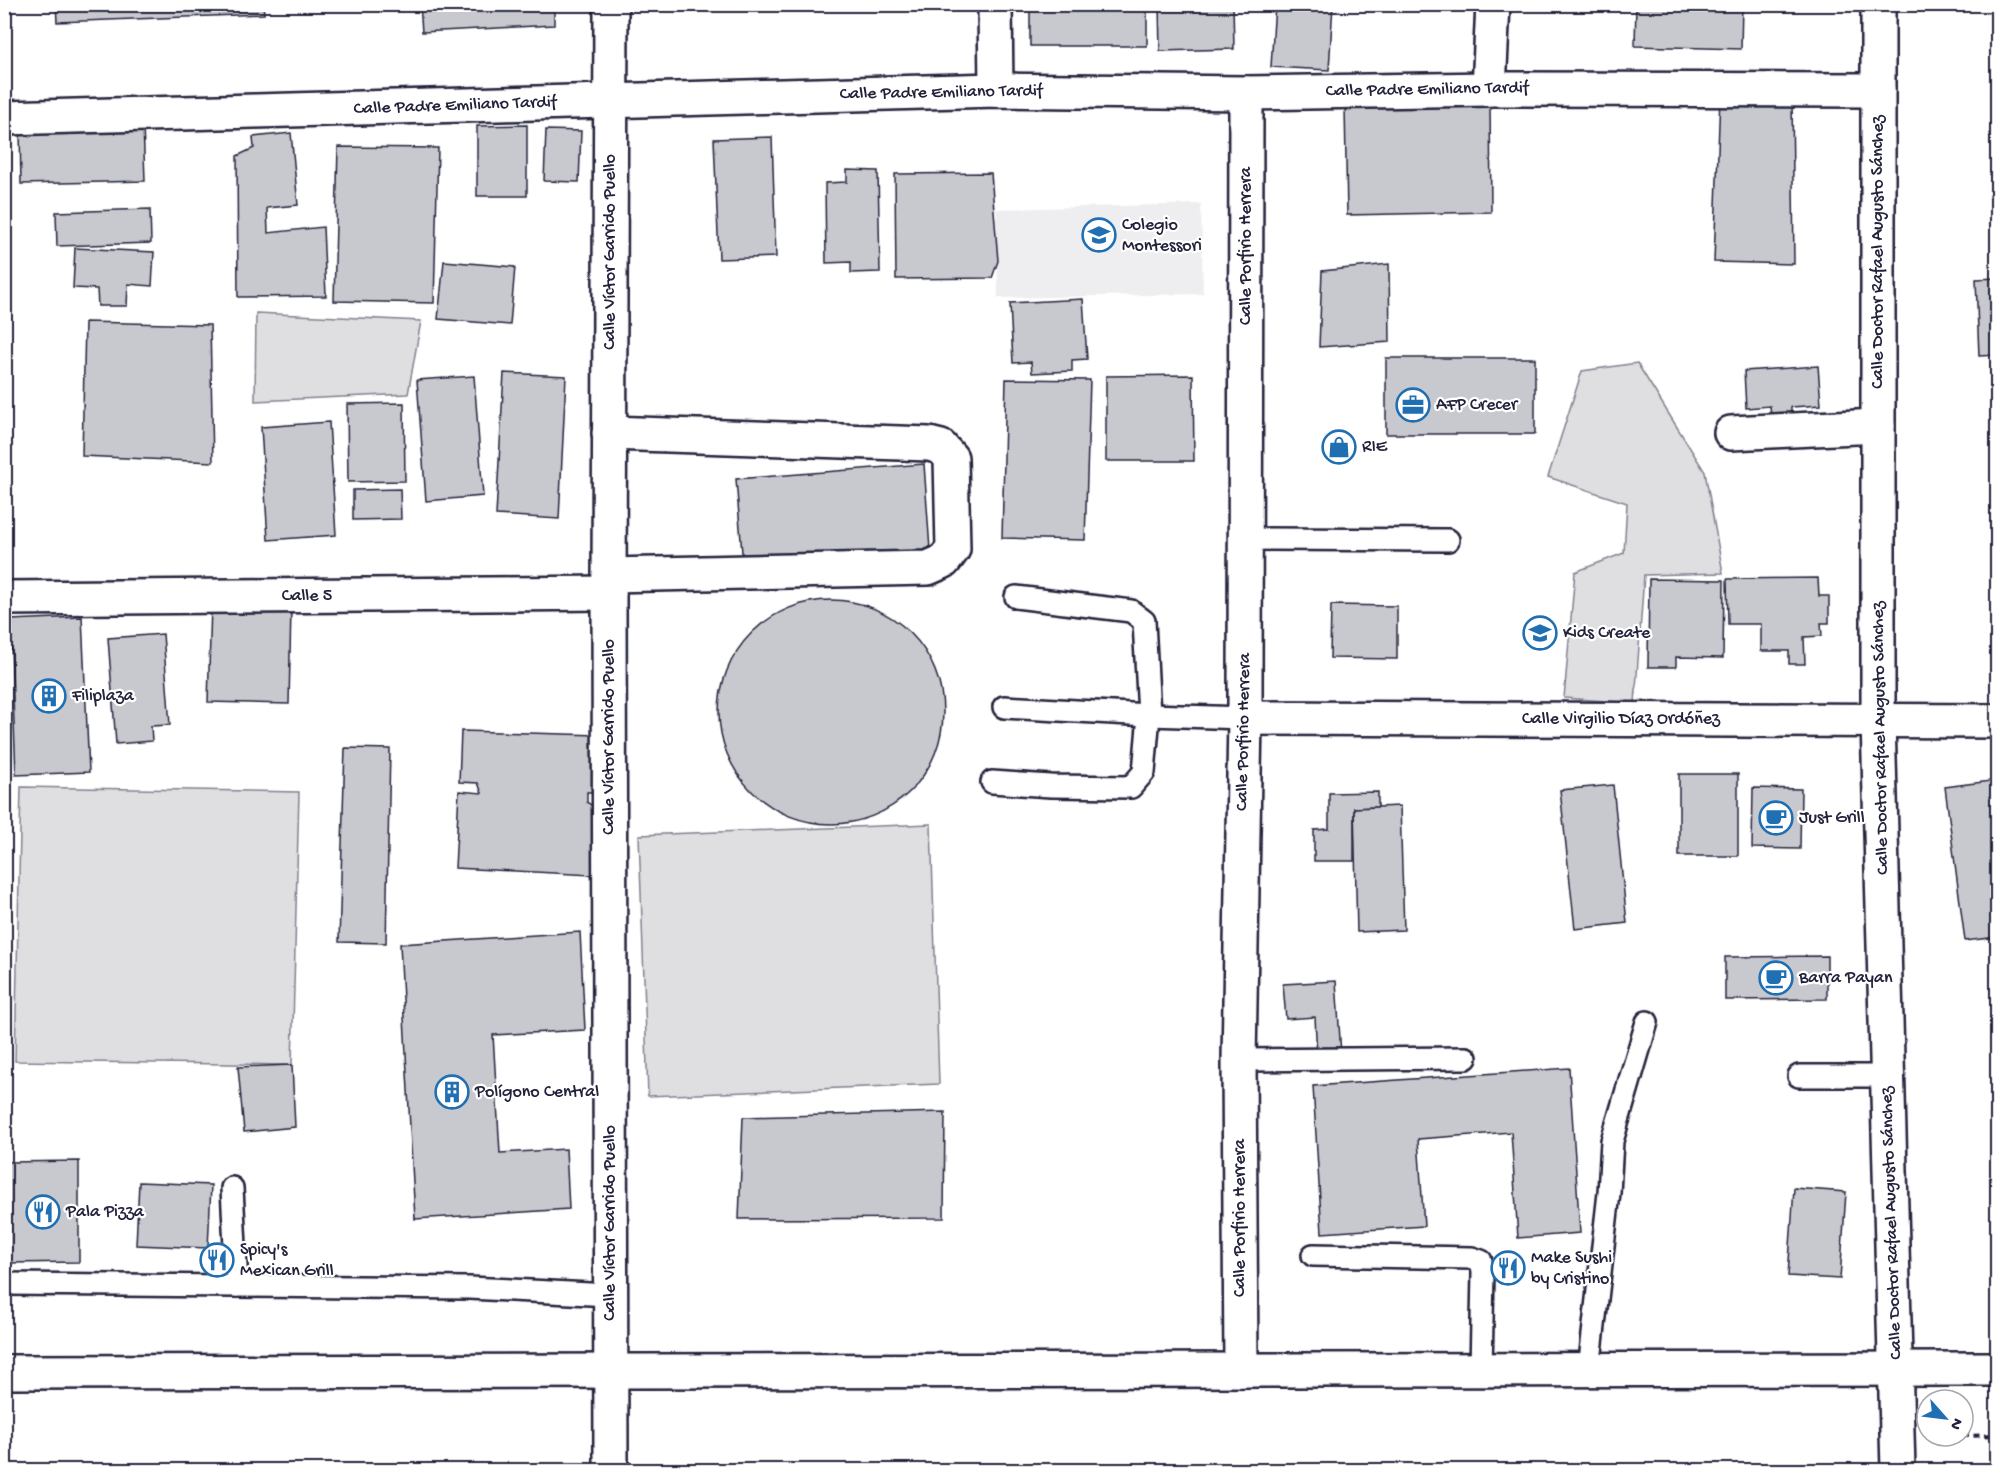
<svg xmlns="http://www.w3.org/2000/svg" width="2002" height="1475" font-family="'Gochi Hand',sans-serif">
  <style>
    .built { fill: #eeeef1 }
    .green { fill: #dfdfe2; stroke: #80808e; stroke-width: 1.5 }
    .building { fill: #c8c8cf; stroke: #22223b; stroke-width: 1.5 }
    .lines { fill: none; stroke-linecap: round; stroke-linejoin: round }
    .service-casing { stroke: #22223b; stroke-width: 26 }
    .minor-casing { stroke: #22223b; stroke-width: 38 }
    .primary-casing { stroke: #22223b; stroke-width: 38 }
    .path { stroke: #22223b; stroke-width: 4; stroke-dasharray: 6 4.5; stroke-linecap: butt }
    .service { stroke: #fff; stroke-width: 21 }
    .minor { stroke: #fff; stroke-width: 33 }
    .primary { stroke: #fff; stroke-width: 33 }
    .labels { text-anchor: middle; dominant-baseline: central; stroke-width: 4.5; stroke-linejoin: round; paint-order: stroke }
    .street-label { font-size: 18px; fill: #22223b; stroke: #fff }
    .poi-label { font-size: 18px; fill: #22223b; stroke: #fff; text-anchor: start }
  </style>
  <rect width="100%" height="100%" fill="#fff"/>
  <filter id="ink" filterUnits="userSpaceOnUse"><feTurbulence type="fractalNoise" baseFrequency=".0167" numOctaves="2"/><feDisplacementMap in="SourceGraphic" scale="12" xChannelSelector="R" yChannelSelector="G"/><feConvolveMatrix kernelMatrix="1 2 1 2 8 2 1 2 1" color-interpolation-filters="sRGB"/></filter>
  <g filter="url(#ink)">
    <path class="built" d="M1201,204L1203,294L998,298L996,209Z"/>
    <g class="green">
      <path d="M256,313L421,321L408,394L255,401Z"/>
      <path d="M1637,363L1705,472L1723,573L1644,575L1635,703L1564,698L1575,572L1624,553L1627,503L1548,477L1582,371Z"/>
      <path d="M21,787L299,792L292,1065L15,1061Z"/>
      <path d="M931,824L939,1084L648,1096L639,835Z"/>
    </g>
    <g class="building">
      <path d="M56,4H263L264,14L57,22Z"/>
      <path d="M420,4H554V25L422,32Z"/>
      <rect x="1030" y="4" width="117" height="42"/>
      <path d="M1159,4H1233L1234,49L1160,51Z"/>
      <path d="M1275,4H1333L1329,70L1271,67Z"/>
      <path d="M1636,4H1742L1741,49L1635,46Z"/>
      <path d="M1720,96L1792,98L1794,264L1714,262Z"/>
      <path d="M1490,103L1491,212L1347,215L1345,106Z"/>
      <path d="M143,124L145,181L21,184L20,128Z"/>
      <path d="M527,125V196H477V126Z"/>
      <path d="M546,130L581,131L579,182L544,181Z"/>
      <path d="M291,133L298,205L267,208L268,233L323,227L326,296L238,297L237,156L254,148L253,137Z"/>
      <path d="M772,137L776,257L719,259L714,139Z"/>
      <path d="M338,147L438,148L434,303L334,301Z"/>
      <path d="M847,170L878,171L880,272L851,273V262L826,263L825,183L847,182Z"/>
      <path d="M991,173L998,261L992,278L896,279L895,174Z"/>
      <path d="M150,209L151,243L57,246L56,212Z"/>
      <path d="M75,248L154,252L152,286L128,284L127,306H98L97,289L73,288Z"/>
      <path d="M444,261L515,267L510,325L438,319Z"/>
      <path d="M1389,264L1390,342L1319,347L1322,271Z"/>
      <path d="M1998,278V355L1979,356L1976,279Z"/>
      <path d="M1083,299L1087,359L1072,360V371L1032,373L1031,362L1013,363L1010,303Z"/>
      <path d="M85,322L210,325L213,462L82,456Z"/>
      <rect x="1386" y="358" width="149" height="76"/>
      <path d="M1818,366L1821,405L1791,407V415L1771,416L1770,406L1746,408L1744,371Z"/>
      <path d="M504,373L566,376L559,519L496,515Z"/>
      <path d="M1193,375L1194,461H1106V376Z"/>
      <path d="M474,376L483,496L426,501L417,380Z"/>
      <path d="M1006,379L1090,380L1085,540L1002,538Z"/>
      <path d="M404,403L405,481L348,482L347,404Z"/>
      <path d="M329,422L336,535L268,540L261,427Z"/>
      <path d="M924,464L930,550L743,565L736,479Z"/>
      <path d="M400,489L401,519L353,520V490Z"/>
      <path d="M1818,578L1819,596H1829V623H1821L1822,636L1804,637L1805,664H1789V651H1761V624H1728L1727,579Z"/>
      <path d="M1649,579L1724,580L1723,658L1676,657V667H1648Z"/>
      <circle cx="831" cy="712" r="112"/>
      <path d="M211,605L291,607L289,704L208,702Z"/>
      <path d="M1331,605L1397,606V659L1330,658Z"/>
      <path d="M82,617L89,772L16,775L10,620Z"/>
      <path d="M163,634L170,725L151,726L152,741L116,744L108,638Z"/>
      <path d="M461,731L599,735L597,792H587V802L595,808L592,875L455,868L459,791L482,793L478,783L459,782Z"/>
      <path d="M345,748L390,749L386,943L339,942Z"/>
      <rect x="1679" y="774" width="59" height="82"/>
      <path d="M1998,780V937L1965,941L1945,787Z"/>
      <path d="M1613,785L1627,923L1575,929L1560,790Z"/>
      <path d="M1753,788L1801,789L1800,849L1752,848Z"/>
      <path d="M1378,792V807L1354,808V861H1314V830L1329,829V793Z"/>
      <path d="M1400,806L1404,930L1357,932L1354,808Z"/>
      <path d="M580,932L585,1030L493,1035L500,1153L566,1149L569,1209L415,1219L400,944Z"/>
      <path d="M1827,956V999L1725,1000V957Z"/>
      <path d="M1336,981L1341,1054L1317,1055L1315,1017L1286,1019L1283,984Z"/>
      <path d="M292,1065L295,1127L244,1132L238,1067Z"/>
      <path d="M1569,1068L1580,1233L1518,1238L1511,1132L1418,1139L1424,1226L1322,1233L1313,1086Z"/>
      <path d="M945,1112L944,1218L739,1219L743,1117Z"/>
      <path d="M79,1161V1262L8,1263L7,1162Z"/>
      <path d="M139,1182L211,1185L208,1248L136,1245Z"/>
      <path d="M1794,1188L1846,1192L1840,1279L1788,1276Z"/>
    </g>
    <g class="lines">
      <defs>
        <g id="service">
          <path d="M1245,539L1448,540"/>
          <path d="M1004,707L1149,715L1245,718"/>
          <path d="M992,782L1051,786L1131,787L1144,772L1149,715L1144,621L1131,611L1016,597"/>
          <path d="M1239,1060L1466,1058"/>
          <path d="M1799,1076H1888"/>
          <path d="M232,1188L237,1286"/>
          <path d="M1313,1255L1472,1258L1481,1261L1483,1272L1481,1370"/>
          <path d="M4,1284L469,1288L610,1295"/>
          <path d="M1589,1370L1609,1193L1612,1141L1647,1022"/>
        </g>
        <g id="minor">
          <path d="M611,4L609,593L611,1470"/>
          <path d="M995,4L996,90"/>
          <path d="M1878,4V720L1898,1470"/>
          <path d="M1489,89L1493,4"/>
          <path d="M4,118L996,90L1246,93L1489,89L1878,90"/>
          <path d="M1731,433L1878,426"/>
          <path d="M609,575L928,568L944,561L953,549L951,458L941,447L929,444L609,433"/>
          <path d="M4,598L609,593"/>
          <path d="M1245,718L1998,721"/>
          <path d="M1241,1370L1239,1060L1245,718L1246,93"/>
        </g>
        <path id="primary" d="M4,1372L1998,1369"/>
      </defs>
      <use href="#service" class="service-casing"/>
      <use href="#minor" class="minor-casing"/>
      <use href="#primary" class="primary-casing"/>
      <path class="path" d="M1963,1436L1998,1435"/>
      <use href="#service" class="service"/>
      <use href="#minor" class="minor"/>
      <use href="#primary" class="primary"/>
    </g>
  </g>
  <defs>
    <symbol id="school-ring" viewBox="-11 -11 22 22"><circle r="9.5" fill="#fff" stroke="#1f6fb2" stroke-width="1.5"/><path d="M0-5L7-2L0 1L-7-2ZM-4 1L0 2.5L4 1V4Q0 6-4 4Z" fill="#1f6fb2"/></symbol>
    <symbol id="office-ring" viewBox="-11 -11 22 22"><circle r="9.5" fill="#fff" stroke="#1f6fb2" stroke-width="1.5"/><path d="M-6-3h4V-5.5h4V-3h4V5H-6ZM-1-4.5V-3h2v-1.5ZM-6 0V1H6V0Z" fill="#1f6fb2"/></symbol>
    <symbol id="shop-ring" viewBox="-11 -11 22 22"><circle r="9.5" fill="#fff" stroke="#1f6fb2" stroke-width="1.5"/><path d="M-5-2.5h2.3a2.7 3.5 0 0 1 5.4 0H5L5.5 6h-11ZM-1.5-2.5h3a1.5 2.3 0 0 0-3 0Z" fill="#1f6fb2"/></symbol>
    <symbol id="building-ring" viewBox="-11 -11 22 22"><circle r="9.5" fill="#fff" stroke="#1f6fb2" stroke-width="1.5"/><path d="M-4-6H4V6H1V3H-1V6H-4ZM-2.5-4.3h1.7v1.8h-1.7ZM.8-4.3h1.7v1.8H.8ZM-2.5-1h1.7V.8h-1.7ZM.8-1h1.7V.8H.8Z" fill="#1f6fb2"/></symbol>
    <symbol id="cafe-ring" viewBox="-11 -11 22 22"><circle r="9.5" fill="#fff" stroke="#1f6fb2" stroke-width="1.5"/><path d="M-5.5-4.5H6V0H3Q3 3.5 0 3.5H-2.5Q-5.5 3.5-5.5 0ZM3-3.2v2h1.7v-2ZM-6 4.5H4V6H-6Z" fill="#1f6fb2"/></symbol>
    <symbol id="restaurant-ring" viewBox="-11 -11 22 22"><circle r="9.5" fill="#fff" stroke="#1f6fb2" stroke-width="1.5"/><path d="M-5-6h1v4h1v-4h1v4h1v-4h1v5L-1.5 .5V6h-2V.5L-5-1ZM5-6V6H3V1.5H1.5Q1.5-4 5-6Z" fill="#1f6fb2"/></symbol>
  </defs>
  <g fill-rule="evenodd">
    <use href="#school-ring" x="1080" y="216" width="38" height="38"/>
    <use href="#office-ring" x="1394" y="386" width="38" height="38"/>
    <use href="#shop-ring" x="1320" y="428" width="38" height="38"/>
    <use href="#school-ring" x="1521" y="614" width="38" height="38"/>
    <use href="#building-ring" x="30" y="677" width="38" height="38"/>
    <use href="#cafe-ring" x="1757" y="799" width="38" height="38"/>
    <use href="#cafe-ring" x="1757" y="959" width="38" height="38"/>
    <use href="#building-ring" x="433" y="1073" width="38" height="38"/>
    <use href="#restaurant-ring" x="24" y="1193" width="38" height="38"/>
    <use href="#restaurant-ring" x="198" y="1241" width="38" height="38"/>
    <use href="#restaurant-ring" x="1489" y="1249" width="38" height="38"/>
  </g>
  <g class="labels">
    <g class="street-label">
      <text transform="translate(1427 90) rotate(-1)">Calle Padre Emiliano Tardif</text>
      <text transform="translate(941 93) rotate(-1)">Calle Padre Emiliano Tardif</text>
      <text transform="translate(455 106) rotate(-2)">Calle Padre Emiliano Tardif</text>
      <text transform="translate(1246 246) rotate(-90)">Calle Porfirio Herrera</text>
      <text transform="translate(610 252) rotate(-90)">Calle Víctor Garrido Puello</text>
      <text transform="translate(1878 252) rotate(-90)">Calle Doctor Rafael Augusto Sánchez</text>
      <text x="307" y="596">Calle 5</text>
      <text x="1621" y="719">Calle Virgilio Díaz Ordóñez</text>
      <text transform="translate(1244 732) rotate(-89)">Calle Porfirio Herrera</text>
      <text transform="translate(609 737) rotate(-90)">Calle Víctor Garrido Puello</text>
      <text transform="translate(1881 738) rotate(-91)">Calle Doctor Rafael Augusto Sánchez</text>
      <text transform="translate(1240 1218) rotate(-90)">Calle Porfirio Herrera</text>
      <text transform="translate(610 1223) rotate(-90)">Calle Víctor Garrido Puello</text>
      <text transform="translate(1892 1223) rotate(-92)">Calle Doctor Rafael Augusto Sánchez</text>
    </g>
    <g class="poi-label">
      <text x="1122" y="225">Colegio<tspan x="1122" dy="21">Montessori</tspan></text>
      <text x="1436" y="405">AFP Crecer</text>
      <text x="1362" y="447">RIE</text>
      <text x="1563" y="633">Kids Create</text>
      <text x="72" y="696">Filiplaza</text>
      <text x="1799" y="818">Just Grill</text>
      <text x="1799" y="978">Barra Payan</text>
      <text x="475" y="1092">Polígono Central</text>
      <text x="66" y="1212">Pala Pizza</text>
      <text x="240" y="1250">Spicy's<tspan x="240" dy="21">Mexican Grill</tspan></text>
      <text x="1531" y="1258">Make Sushi<tspan x="1531" dy="21">by Cristino</tspan></text>
    </g>
  </g>
  <rect width="2002" height="1475" fill="none" stroke="#fff" stroke-width="24"/>
  <rect x="12" y="12" width="1978" height="1451" fill="none" stroke="#22223b" stroke-width="2" filter="url(#ink)"/>
  <g transform="translate(1945 1418) rotate(118)"><circle r="28" fill="#ffffff" stroke="#a7a7b1" stroke-width="1.5"/>
  <path d="M0-4.5L10 22L0 15L-10 22Z" fill="#1f6fb2"/>
  <text y="-9" font-size="16" font-weight="bold" text-anchor="middle" fill="#22223b">N</text>
  </g>
</svg>
